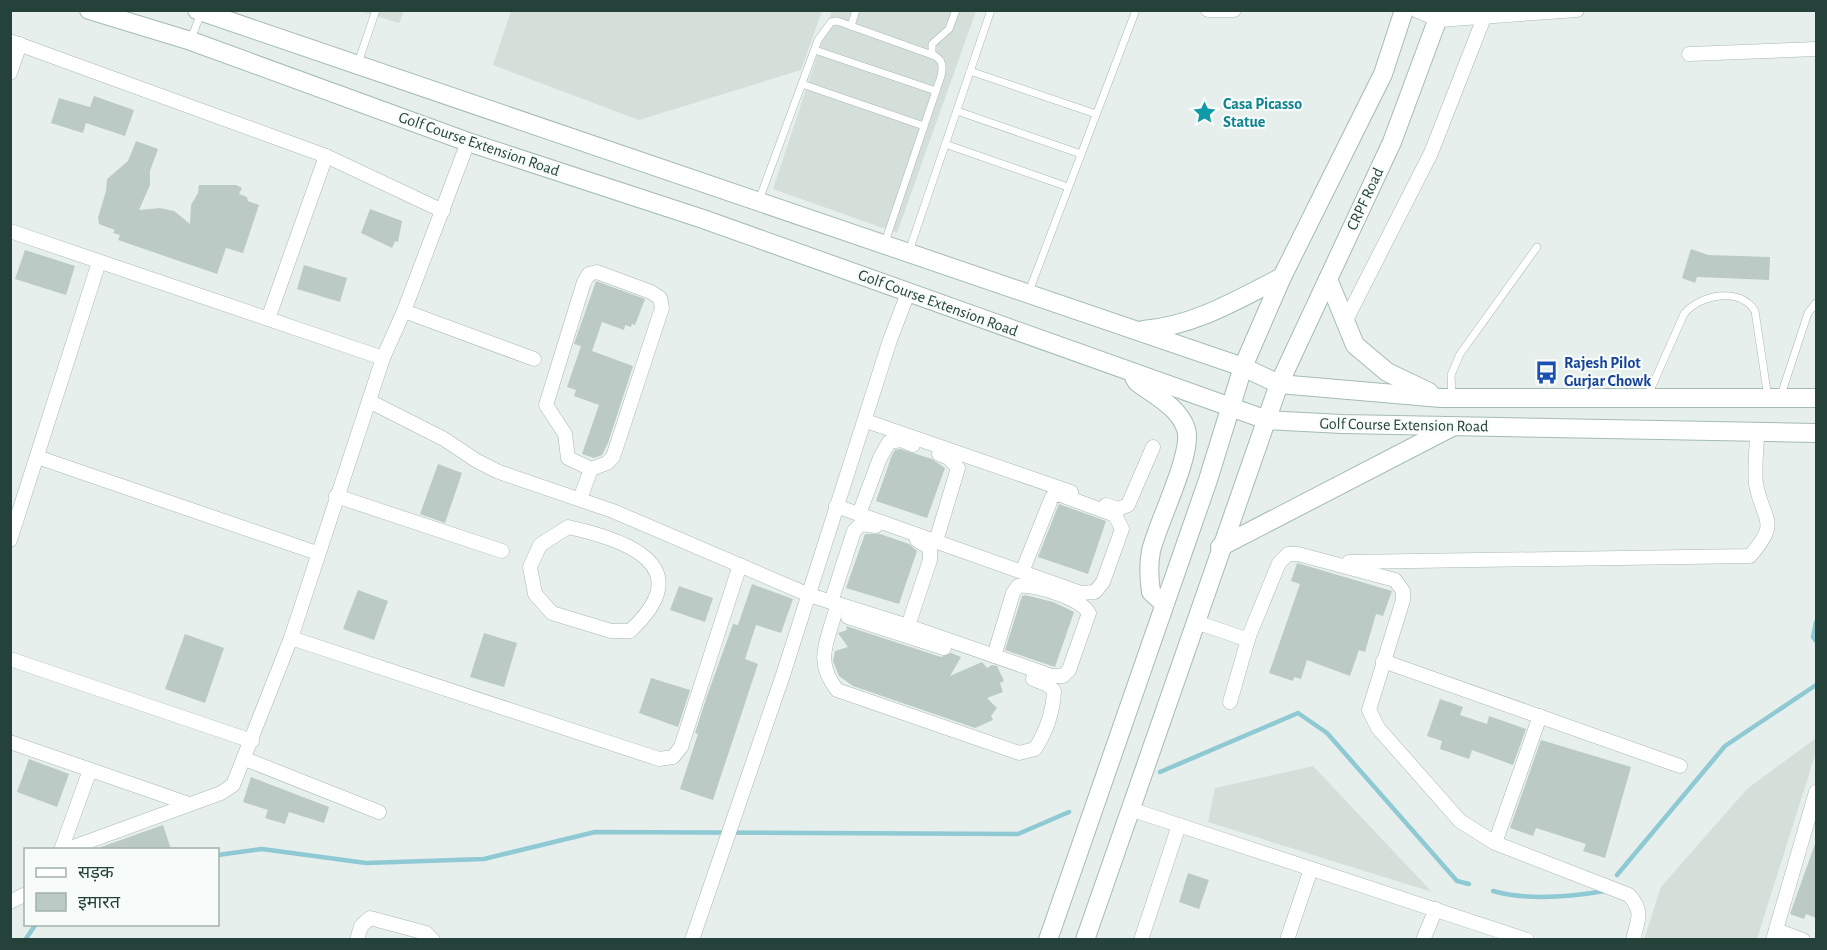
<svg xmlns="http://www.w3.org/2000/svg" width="1827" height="950" font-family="'Alegreya Sans','Noto Sans Devanagari',sans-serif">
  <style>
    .built { fill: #d4dfda }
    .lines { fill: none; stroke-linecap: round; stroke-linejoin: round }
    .stream { stroke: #8ec9d4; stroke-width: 4.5 }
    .building { fill: #bbcac4 }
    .lane-casing { stroke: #a8b8b2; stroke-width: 8 }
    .street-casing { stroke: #a8b8b2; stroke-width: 15 }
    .secondary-casing { stroke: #a4bbb3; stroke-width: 20 }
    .lane { stroke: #fff; stroke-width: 7 }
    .street { stroke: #fff; stroke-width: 14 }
    .secondary { stroke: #fff; stroke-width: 18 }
    .labels { text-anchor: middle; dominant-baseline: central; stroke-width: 4.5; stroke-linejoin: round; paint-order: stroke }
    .culture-label { font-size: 16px; font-weight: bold; fill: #0d838f; stroke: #f7fbf9; text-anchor: start }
    .street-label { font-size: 16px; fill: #24423a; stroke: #f7fbf9 }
    .transit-label { font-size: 16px; font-weight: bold; fill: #164399; stroke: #f7fbf9; text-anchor: start }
  </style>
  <rect width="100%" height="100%" fill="#e6efeb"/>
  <g class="built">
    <path d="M360,11H404L399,23Z"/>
    <path d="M511,11V10L822,11L801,70L639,120L493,65Z"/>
    <path d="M832,11H976L897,233L773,189Z"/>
    <path d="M1816,738V752L1757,939H1644L1661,887L1747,789Z"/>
    <path d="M1313,766L1432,892L1208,822L1215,788Z"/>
  </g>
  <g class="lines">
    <g class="stream">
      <path d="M1816,622L1813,637L1816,641"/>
      <path d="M1160,772L1298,713L1327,733L1457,881L1469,884"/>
      <path d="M218,855L262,849L366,863L484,859L595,832L1018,834L1069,812"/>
      <path d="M1617,875L1725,746L1816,685"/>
      <path d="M1493,891C1528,901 1569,897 1605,891"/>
      <path d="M25,940L36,924"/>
    </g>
  </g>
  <g class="building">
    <path d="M94,96L134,110L125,136L86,123L83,133L51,123L59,98L90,107Z"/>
    <path d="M136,141L158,149L150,171V185L139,210L160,208L174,211L190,224L191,205L198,193L199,185H236L242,188L239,194L247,197L248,201L259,205L243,253L226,248L217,274L118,240L120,235L113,233L115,230L99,224L98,218L106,191L107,179L128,161Z"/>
    <path d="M370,209L402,221L398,242L395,241L392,248L361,233Z"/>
    <path d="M1691,249L1708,255L1770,257L1769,280L1697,277L1695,283L1682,278Z"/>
    <path d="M25,250L75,266L66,295L15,279Z"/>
    <path d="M304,265L347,278L340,302L297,289Z"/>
    <path d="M596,281L645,299L635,325L632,324L631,327L625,325L624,330L602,322L592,351L633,366L608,443L602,455L594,458L582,454L599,405L574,396L576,390L567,387L581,346L574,344Z"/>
    <path d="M900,449L932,459L945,468L927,518L876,501L892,455L895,450Z"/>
    <path d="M438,464L462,473L445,523L420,514Z"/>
    <path d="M1059,504L1106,521L1088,574L1038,557Z"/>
    <path d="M865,534H880L909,544L917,551L899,604L846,588Z"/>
    <path d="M1297,563L1392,591L1383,616L1376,614L1365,652L1359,650L1350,676L1307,660L1301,679L1294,677L1293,681L1269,673L1300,584L1291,581Z"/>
    <path d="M752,584L793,599L781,633L756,625L745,659L758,664L713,800L680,789L698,734L695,733L707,696L733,624L738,625Z"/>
    <path d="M679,586L713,598L705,622L670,610Z"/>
    <path d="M358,590L388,601L374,640L343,629Z"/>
    <path d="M1025,595L1053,602L1074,612L1055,667L1005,650L1022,596Z"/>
    <path d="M846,626L941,657L951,653L961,657L950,676L982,662L987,668L992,665L997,666L1004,681L1000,683L1003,692L987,698L997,708L991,716L993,720L975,728L853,686L839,676L833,661L835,651L848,647L838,633L847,630Z"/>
    <path d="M484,633L517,643L504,687L470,677Z"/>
    <path d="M185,634L224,648L205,703L165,689Z"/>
    <path d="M651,678L690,690L678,727L639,713Z"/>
    <path d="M1440,699L1463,707L1460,715L1487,724L1489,716L1526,729L1513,765L1472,750L1469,759L1440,749L1442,741L1427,736Z"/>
    <path d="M1541,740L1631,767L1605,858L1583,851L1586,844L1536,828L1533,836L1510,828Z"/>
    <path d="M29,759L69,774L57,807L17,792Z"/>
    <path d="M251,777L329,807L324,823L289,812L285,824L265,818L268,810L243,802Z"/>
    <path d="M163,825L171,849H101V847Z"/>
    <path d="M1815,844L1816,918L1806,914L1804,919L1790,914Z"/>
    <path d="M1188,873L1209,880L1199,909L1179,902Z"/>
  </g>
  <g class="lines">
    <defs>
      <g id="lane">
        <path d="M851,26L856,10"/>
        <path d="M191,39L201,13"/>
        <path d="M815,50L936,91"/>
        <path d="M932,55V44L949,29L956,10"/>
        <path d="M358,63L376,10"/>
        <path d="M970,71L1096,114"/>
        <path d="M802,84L924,126"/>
        <path d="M957,111L1081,154"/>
        <path d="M945,144L1068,187"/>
        <path d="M759,200L818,40L831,22L837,21L935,56C943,61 943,66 941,76L884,245"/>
        <path d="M909,251L991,10"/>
        <path d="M1028,294L1136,10"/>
        <path d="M1648,395L1684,314C1699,295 1740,286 1755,311L1768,398"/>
        <path d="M1781,395L1808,313L1816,303"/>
        <path d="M1452,398L1451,375L1460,354L1537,247"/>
      </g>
      <g id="street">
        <path d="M1208,10H1234"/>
        <path d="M1416,10L1439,20L1577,10"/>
        <path d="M10,41L326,156L443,211"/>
        <path d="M1689,54L1816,49"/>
        <path d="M10,73L20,44"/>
        <path d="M10,231L383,358"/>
        <path d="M404,311L534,359"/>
        <path d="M268,319L326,156"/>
        <path d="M1345,322L1431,153L1487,10"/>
        <path d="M369,401L444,439L477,461L499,472L613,511L809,595L908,626L1052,676H1063L1069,670L1089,613C1080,598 1035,584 1018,586L1013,593L994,656"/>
        <path d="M866,421L1071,492"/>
        <path d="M37,457L317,553"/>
        <path d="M336,496L502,551"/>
        <path d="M580,499L591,469L607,463L613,457L662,308L660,298L651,292L597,272L589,274L584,282L546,405L565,434L568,458L591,469"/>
        <path d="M1106,505L1118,509L1128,505L1153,447"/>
        <path d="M836,506L1081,593L1095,592L1103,582L1122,529L1115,515L1058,494L1052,497L1022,572"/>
        <path d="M859,514L880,458L889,442L901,440L913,445"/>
        <path d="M568,527C627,540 700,566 630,631H611L552,613L535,594L530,567L540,545Z"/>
        <path d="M10,540L99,262"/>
        <path d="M936,541L958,468L949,458L939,454"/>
        <path d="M1349,562L1750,556C1781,520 1763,522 1756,484C1754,468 1757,448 1757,432"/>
        <path d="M831,602L854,531L861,524L876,526"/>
        <path d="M835,613C826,644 815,662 837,690L1019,753L1035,749C1046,732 1053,712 1054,691L1048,685L1033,679"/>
        <path d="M848,617L944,648"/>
        <path d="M1196,622L1243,638L1249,636L1279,563L1288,554H1298L1395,580L1403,591V600L1369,710L1378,728L1460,821L1495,843L1629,895C1644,912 1638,919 1633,940"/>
        <path d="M908,626L930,560V548L917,540"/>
        <path d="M291,638L659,759L673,757L681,747L740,565"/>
        <path d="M10,659L252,741"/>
        <path d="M1383,661L1680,766"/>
        <path d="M1230,702L1249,636"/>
        <path d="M10,742L189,804"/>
        <path d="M245,759L379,812"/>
        <path d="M1130,809L1527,940"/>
        <path d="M1495,843L1540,716"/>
        <path d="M61,850L90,770"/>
        <path d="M65,850L221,793L233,785L291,638L383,358L404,311L468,142"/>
        <path d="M10,902L26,894"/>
        <path d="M1776,930L1803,940"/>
        <path d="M357,940L361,926L370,918L426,933L433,940"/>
        <path d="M692,940L783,675L890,340L908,293"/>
        <path d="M1141,940L1179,825"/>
        <path d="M1287,940L1311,869"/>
        <path d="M1423,940L1436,909"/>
        <path d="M1773,940L1816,792"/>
      </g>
      <g id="secondary">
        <path d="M89,10L191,41L468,142L703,219L1267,420L1342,424L1816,433"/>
        <path d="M197,10L1243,367L1279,384L1441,398H1816"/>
        <path d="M1328,279L1355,345L1387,372L1429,392"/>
        <path d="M1143,330C1194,326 1237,300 1282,277"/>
        <path d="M1134,377L1137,382C1154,395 1179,407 1186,429C1194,452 1157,524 1151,551C1148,566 1149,578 1151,592L1164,604"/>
        <path d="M1220,547L1452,427"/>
        <path d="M1048,940L1208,480L1243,367L1282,277L1383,74L1404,10"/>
        <path d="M1085,940L1279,384L1392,142L1441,10"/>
      </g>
    </defs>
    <use href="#lane" class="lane-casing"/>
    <use href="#street" class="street-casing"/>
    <use href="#secondary" class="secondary-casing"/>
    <use href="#lane" class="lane"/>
    <use href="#street" class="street"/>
    <use href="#secondary" class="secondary"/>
  </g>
  <defs>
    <symbol id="sight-bare" viewBox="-9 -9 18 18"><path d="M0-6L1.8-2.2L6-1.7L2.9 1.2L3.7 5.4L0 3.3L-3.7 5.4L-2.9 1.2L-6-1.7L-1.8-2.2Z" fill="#0f9aa8" stroke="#f7fbf9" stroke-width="2.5" paint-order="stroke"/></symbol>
    <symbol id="bus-bare" viewBox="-9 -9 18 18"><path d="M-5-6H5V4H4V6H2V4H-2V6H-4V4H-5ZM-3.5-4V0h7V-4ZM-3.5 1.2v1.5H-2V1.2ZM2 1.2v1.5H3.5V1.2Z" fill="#1a4fb4" stroke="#f7fbf9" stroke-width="2.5" paint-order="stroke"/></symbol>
  </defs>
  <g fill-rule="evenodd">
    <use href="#sight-bare" x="1188" y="96" width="33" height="33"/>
    <use href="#bus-bare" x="1530" y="356" width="33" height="33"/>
  </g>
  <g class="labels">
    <g class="culture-label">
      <text x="1223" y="104">Casa Picasso<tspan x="1223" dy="18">Statue</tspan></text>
    </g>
    <g class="street-label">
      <text transform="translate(479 144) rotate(19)">Golf Course Extension Road</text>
      <text transform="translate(1365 199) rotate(-65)">CRPF Road</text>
      <text transform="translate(938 303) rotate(20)">Golf Course Extension Road</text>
      <text transform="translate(1404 425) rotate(1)">Golf Course Extension Road</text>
    </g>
    <g class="transit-label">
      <text x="1564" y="363">Rajesh Pilot<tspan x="1564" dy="18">Gurjar Chowk</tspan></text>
    </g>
  </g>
  <rect width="1827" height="950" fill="none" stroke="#24423a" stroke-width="24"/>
  <rect x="24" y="848" width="195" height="78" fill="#f7fbf9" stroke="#a3b1ad" stroke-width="1.5"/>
  <rect x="36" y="868" width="30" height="9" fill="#ffffff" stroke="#a3b1ad" stroke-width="1.5"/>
  <text x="78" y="878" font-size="18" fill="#24423a">सड़क</text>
  <rect x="36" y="893" width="30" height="18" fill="#bbcac4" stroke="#a3b1ad" stroke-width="1.5"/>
  <text x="78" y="908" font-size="18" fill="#24423a">इमारत</text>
</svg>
